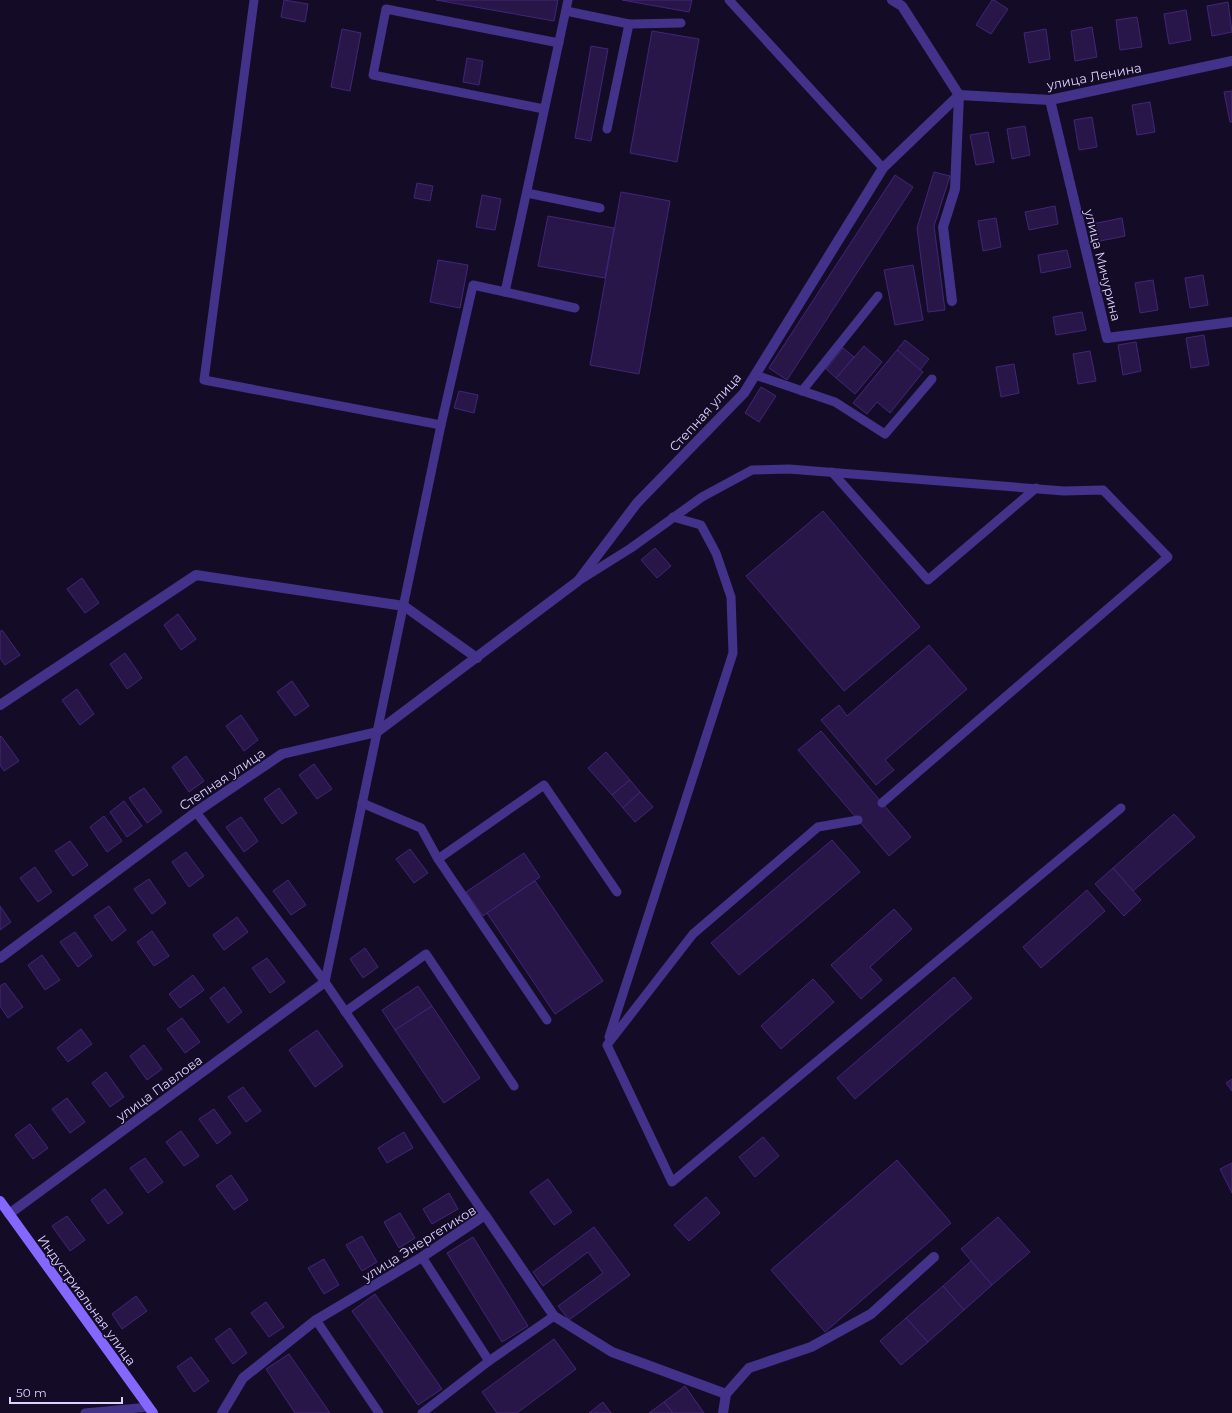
<svg xmlns="http://www.w3.org/2000/svg" width="1232" height="1413" font-family="Montserrat,sans-serif">
  <style>
    .building { fill: #281649; stroke: #422578 }
    .lines { fill: none; stroke-linecap: round; stroke-linejoin: round }
    .lane { stroke: #42328a; stroke-width: 9 }
    .street { stroke: #42328a; stroke-width: 10 }
    .secondary { stroke: #8268ff; stroke-width: 10 }
    .labels { text-anchor: middle; dominant-baseline: central; stroke-width: 3; stroke-linejoin: round; paint-order: stroke }
    .street-label { font-size: 13px; fill: #ddd1ff; stroke: #140c26 }
  </style>
  <rect width="100%" height="100%" fill="#140c26"/>
  <g class="building">
    <path d="M284,0L308,4L305,22L281,17Z"/>
    <path d="M436,0H558L554,21Z"/>
    <path d="M622,0H692L689,12Z"/>
    <path d="M992,0H994L1008,9L991,34L976,25Z"/>
    <path d="M1228,2L1232,32L1212,36L1207,6Z"/>
    <path d="M1186,10L1191,40L1169,44L1164,14Z"/>
    <path d="M1137,17L1142,47L1120,50L1116,20Z"/>
    <path d="M1092,27L1097,57L1075,61L1071,31Z"/>
    <path d="M342,29L361,33L350,91L331,87Z"/>
    <path d="M1046,29L1050,59L1029,63L1024,33Z"/>
    <path d="M652,31L699,39L677,162L630,153Z"/>
    <path d="M591,46L608,49L591,141L575,138Z"/>
    <path d="M467,58L483,61L479,85L463,82Z"/>
    <path d="M1232,91V122H1230L1224,92Z"/>
    <path d="M1150,102L1155,132L1137,135L1132,105Z"/>
    <path d="M1092,117L1097,147L1079,150L1074,120Z"/>
    <path d="M1025,126L1030,155L1012,159L1007,129Z"/>
    <path d="M988,132L994,162L976,165L970,135Z"/>
    <path d="M934,172L950,176L934,226L945,310L928,312L917,228Z"/>
    <path d="M895,175L913,187L787,380L769,368Z"/>
    <path d="M417,183L433,186L430,201L414,198Z"/>
    <path d="M621,192L670,201L639,374L590,365Z"/>
    <path d="M482,195L501,199L495,230L476,227Z"/>
    <path d="M1055,206L1058,224L1029,230L1025,212Z"/>
    <path d="M548,216L614,228L605,278L538,266Z"/>
    <path d="M996,218L1001,247L983,251L978,221Z"/>
    <path d="M1122,218L1125,236L1095,242L1092,224Z"/>
    <path d="M1067,250L1071,267L1041,273L1038,255Z"/>
    <path d="M438,260L468,265L460,308L430,302Z"/>
    <path d="M913,265L923,320L895,325L884,270Z"/>
    <path d="M1203,275L1208,305L1190,308L1185,278Z"/>
    <path d="M1153,280L1158,310L1140,313L1135,283Z"/>
    <path d="M1082,312L1086,330L1056,335L1053,317Z"/>
    <path d="M1204,335L1209,365L1191,368L1186,338Z"/>
    <path d="M905,340L929,359L920,370L897,350Z"/>
    <path d="M1136,342L1141,371L1123,375L1118,345Z"/>
    <path d="M864,346L882,362L855,394L836,378Z"/>
    <path d="M843,348L854,357L836,378L826,369Z"/>
    <path d="M897,350L923,372L890,413L877,402L867,414L853,403Z"/>
    <path d="M1090,351L1096,381L1078,384L1073,354Z"/>
    <path d="M1014,364L1019,393L1001,397L996,367Z"/>
    <path d="M761,387L776,396L759,422L745,413Z"/>
    <path d="M459,391L478,395L474,413L454,408Z"/>
    <path d="M823,511L920,627L844,691L746,576Z"/>
    <path d="M655,548L671,566L657,578L641,560Z"/>
    <path d="M82,578L99,603L85,613L67,589Z"/>
    <path d="M178,614L196,639L181,650L164,625Z"/>
    <path d="M2,630L20,655L5,665L0,658V632Z"/>
    <path d="M929,645L967,689L885,760L894,770L876,785L821,720L839,705L847,716Z"/>
    <path d="M125,653L142,678L127,689L110,664Z"/>
    <path d="M292,681L309,706L295,716L277,692Z"/>
    <path d="M77,689L94,714L80,725L62,700Z"/>
    <path d="M241,715L258,740L244,751L226,726Z"/>
    <path d="M821,731L911,837L889,856L798,750Z"/>
    <path d="M1,736L19,761L4,771L0,765V737Z"/>
    <path d="M606,752L630,780L612,795L588,768Z"/>
    <path d="M186,756L204,781L189,792L172,767Z"/>
    <path d="M314,764L332,789L317,799L299,775Z"/>
    <path d="M630,780L640,792L623,808L612,795Z"/>
    <path d="M144,788L162,812L147,823L129,798Z"/>
    <path d="M279,788L297,813L282,824L264,799Z"/>
    <path d="M640,792L653,807L635,822L623,808Z"/>
    <path d="M124,801L142,826L127,837L110,812Z"/>
    <path d="M1174,814L1195,837L1133,891L1113,868Z"/>
    <path d="M104,816L122,841L107,852L90,827Z"/>
    <path d="M241,817L258,841L244,852L226,827Z"/>
    <path d="M832,840L860,872L739,975L711,943Z"/>
    <path d="M70,841L88,865L73,876L55,851Z"/>
    <path d="M410,849L428,873L414,883L396,859Z"/>
    <path d="M186,852L204,876L189,887L172,862Z"/>
    <path d="M524,853L540,877L483,916L466,892Z"/>
    <path d="M35,867L52,892L38,902L20,878Z"/>
    <path d="M1113,868L1141,900L1124,916L1095,884Z"/>
    <path d="M149,879L166,903L152,914L134,889Z"/>
    <path d="M288,880L306,905L291,915L273,891Z"/>
    <path d="M535,881L603,981L555,1014L487,913Z"/>
    <path d="M1087,890L1105,911L1041,968L1023,947Z"/>
    <path d="M0,906L11,922L0,930Z"/>
    <path d="M109,906L126,930L112,941L94,916Z"/>
    <path d="M894,909L912,929L870,967L882,980L861,999L831,965Z"/>
    <path d="M237,917L248,932L224,950L213,935Z"/>
    <path d="M152,931L169,956L154,966L137,942Z"/>
    <path d="M75,932L92,956L78,967L60,942Z"/>
    <path d="M365,948L378,967L363,978L350,959Z"/>
    <path d="M42,955L60,980L45,990L28,965Z"/>
    <path d="M267,958L285,982L270,993L252,968Z"/>
    <path d="M193,975L204,990L180,1008L169,994Z"/>
    <path d="M954,977L972,998L855,1099L837,1078Z"/>
    <path d="M813,979L834,1002L781,1049L761,1026Z"/>
    <path d="M5,983L23,1007L8,1018L0,1006V986Z"/>
    <path d="M418,986L432,1006L395,1030L382,1010Z"/>
    <path d="M224,987L242,1012L228,1023L210,998Z"/>
    <path d="M432,1006L480,1078L444,1103L395,1030Z"/>
    <path d="M182,1018L200,1042L185,1053L167,1029Z"/>
    <path d="M81,1029L92,1044L68,1062L57,1048Z"/>
    <path d="M317,1030L343,1066L315,1087L289,1050Z"/>
    <path d="M144,1045L162,1069L147,1080L130,1056Z"/>
    <path d="M106,1072L124,1097L110,1107L92,1083Z"/>
    <path d="M1232,1079V1091L1226,1083Z"/>
    <path d="M243,1087L261,1111L246,1122L228,1097Z"/>
    <path d="M67,1098L85,1122L70,1133L52,1109Z"/>
    <path d="M214,1109L231,1133L217,1144L199,1119Z"/>
    <path d="M30,1124L48,1148L33,1159L15,1135Z"/>
    <path d="M181,1131L199,1156L184,1166L166,1142Z"/>
    <path d="M404,1132L413,1148L387,1163L378,1148Z"/>
    <path d="M763,1137L779,1156L755,1177L739,1157Z"/>
    <path d="M145,1158L163,1182L148,1193L130,1168Z"/>
    <path d="M897,1160L951,1223L825,1332L771,1270Z"/>
    <path d="M1232,1163V1193L1220,1169Z"/>
    <path d="M231,1175L248,1200L234,1210L216,1186Z"/>
    <path d="M548,1179L572,1212L554,1225L530,1192Z"/>
    <path d="M105,1189L123,1213L108,1224L91,1200Z"/>
    <path d="M449,1193L458,1209L432,1224L423,1209Z"/>
    <path d="M706,1197L720,1213L689,1241L674,1225Z"/>
    <path d="M400,1213L415,1238L399,1248L384,1222Z"/>
    <path d="M67,1216L85,1240L70,1251L52,1226Z"/>
    <path d="M998,1217L1030,1252L992,1285L961,1249Z"/>
    <path d="M594,1227L630,1275L569,1320L558,1306L603,1273L588,1252L543,1286L533,1272Z"/>
    <path d="M362,1236L377,1262L362,1271L346,1245Z"/>
    <path d="M473,1237L528,1326L502,1342L447,1253Z"/>
    <path d="M324,1259L339,1285L324,1294L308,1268Z"/>
    <path d="M971,1261L992,1285L964,1310L943,1286Z"/>
    <path d="M943,1286L964,1310L928,1342L906,1318Z"/>
    <path d="M375,1294L442,1389L418,1405L352,1311Z"/>
    <path d="M136,1296L147,1311L122,1329L112,1314Z"/>
    <path d="M266,1302L284,1327L269,1337L251,1313Z"/>
    <path d="M906,1318L928,1342L901,1365L880,1341Z"/>
    <path d="M230,1328L247,1353L233,1364L215,1339Z"/>
    <path d="M554,1339L576,1369L517,1413H497L482,1392Z"/>
    <path d="M289,1354L330,1413H295L266,1369Z"/>
    <path d="M191,1357L209,1381L194,1392L177,1367Z"/>
    <path d="M685,1386L704,1413H673L664,1402Z"/>
    <path d="M603,1402L611,1413H589Z"/>
    <path d="M664,1402L673,1413H649Z"/>
  </g>
  <g class="lines">
    <g class="lane">
      <path d="M254,0L204,380L441,425L325,982"/>
      <path d="M729,0L883,168"/>
      <path d="M566,11L629,24L607,129"/>
      <path d="M629,24L681,23"/>
      <path d="M544,109L373,75L386,9L559,43"/>
      <path d="M527,193L600,208"/>
      <path d="M505,292L575,308"/>
      <path d="M755,375L835,402L885,434L932,379"/>
      <path d="M802,391L878,296"/>
      <path d="M441,425L473,285L505,292L568,0"/>
      <path d="M832,472L928,580L1036,488"/>
      <path d="M580,580L631,548L702,497L752,470L789,469L1064,491L1103,490L1168,557L882,803"/>
      <path d="M362,803L421,828L438,859L547,1020"/>
      <path d="M196,812L325,982L485,1215"/>
      <path d="M858,820L818,827L693,934L607,1045L672,1182L1121,808"/>
      <path d="M438,859L544,785L617,892"/>
      <path d="M345,1012L426,954L514,1086"/>
      <path d="M609,1037L733,653L731,597L716,553L701,525L673,517"/>
      <path d="M422,1257L489,1361"/>
      <path d="M316,1320L379,1413"/>
      <path d="M85,1413L149,1407"/>
      <path d="M422,1413L489,1361L554,1316"/>
    </g>
    <g class="street">
      <path d="M892,0L902,6L959,95L955,189L943,227L952,301"/>
      <path d="M1050,100L1107,338L1232,322"/>
      <path d="M0,705L196,575L404,606L477,658"/>
      <path d="M0,958L196,812L282,754L377,732L578,581L637,503L744,393L883,168L959,95L1050,100L1232,61"/>
      <path d="M9,1214L325,982"/>
      <path d="M222,1413L243,1378L316,1320L422,1257L485,1215L554,1316L612,1352L726,1394"/>
      <path d="M723,1413L726,1394L749,1368L811,1347L871,1314L934,1257"/>
    </g>
    <path class="secondary" d="M0,1201L153,1413"/>
  </g>
  <g class="labels">
    <g class="street-label">
      <text transform="translate(1094 76) rotate(-11)">улица Ленина</text>
      <text transform="translate(1103 265) rotate(76)">улица Мичурина</text>
      <text transform="translate(705 412) rotate(-48)">Степная улица</text>
      <text transform="translate(222 779) rotate(-34)">Степная улица</text>
      <text transform="translate(159 1088) rotate(-36)">улица Павлова</text>
      <text transform="translate(419 1243) rotate(-32)">улица Энергетиков</text>
      <text transform="translate(87 1300) rotate(54)">Индустриальная улица</text>
    </g>
  </g>
  <path d="M10 1397v6h112v-6" fill="none" stroke="#ddd1ff" stroke-width="2"/>
  <text x="16" y="1397" font-size="12" fill="#ddd1ff" stroke="#140c26" stroke-width="3" paint-order="stroke">50 m</text>
</svg>
